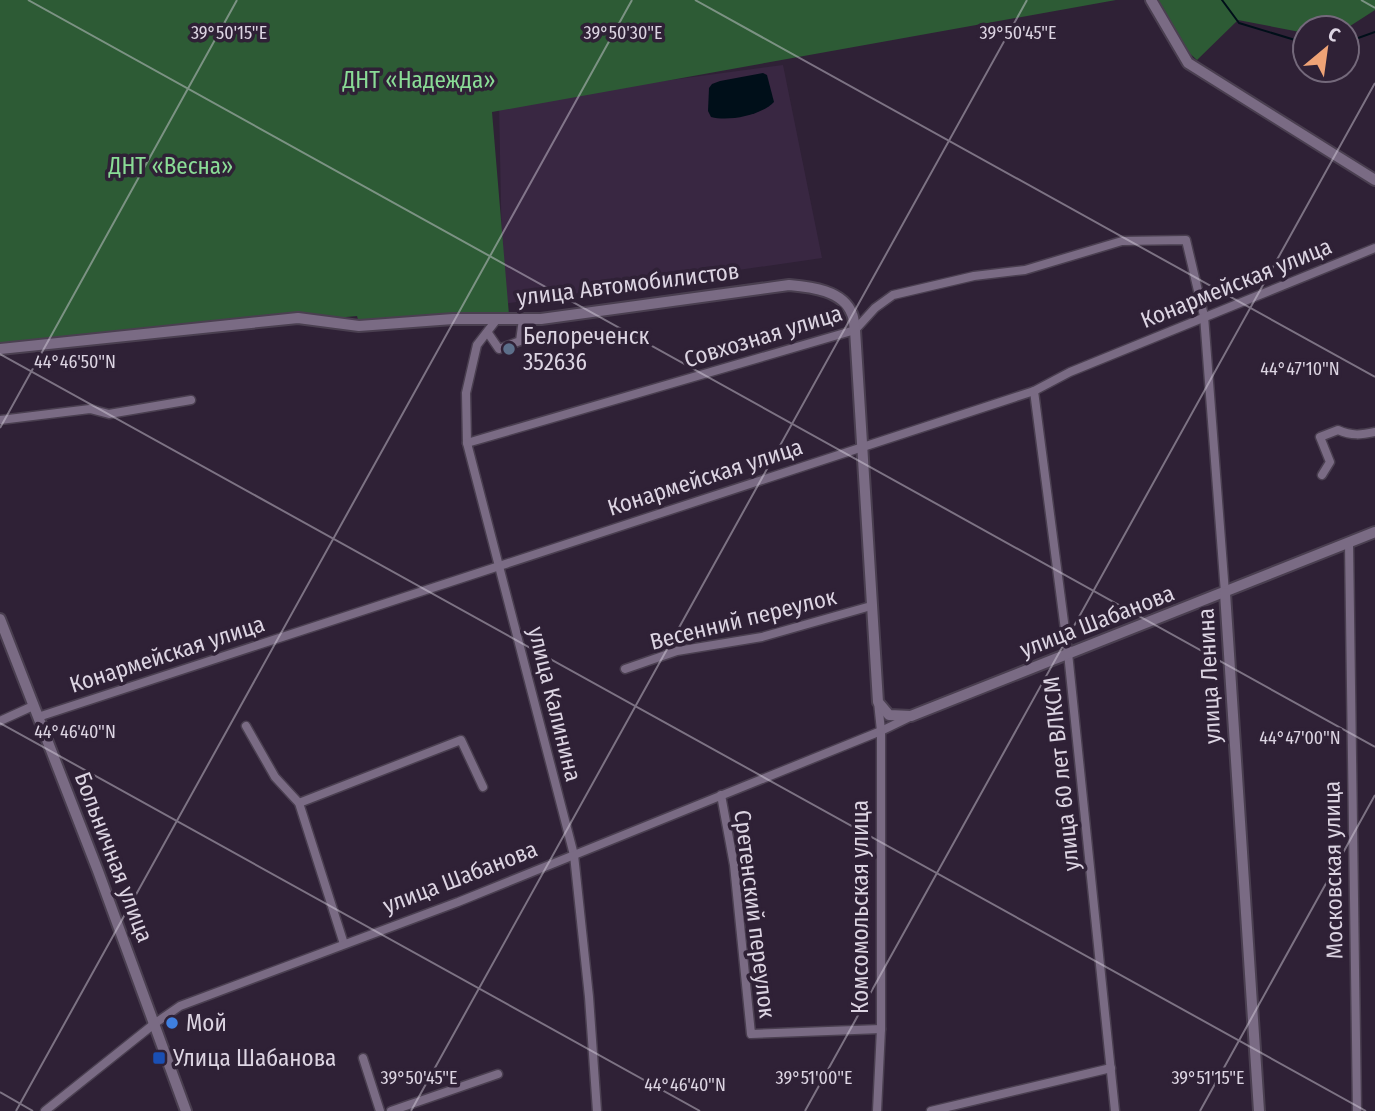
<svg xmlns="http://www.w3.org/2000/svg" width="1375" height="1111" font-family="'Fira Sans Condensed',sans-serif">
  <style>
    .built { fill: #392742 }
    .green { fill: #2d5b35 }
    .water { fill: #000f19 }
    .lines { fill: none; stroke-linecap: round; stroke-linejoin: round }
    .stream { stroke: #000f19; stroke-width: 2 }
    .street-casing { stroke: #4a3f50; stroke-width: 11 }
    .secondary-casing { stroke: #4a3f50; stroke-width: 14 }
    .street { stroke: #7a6b84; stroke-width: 8 }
    .secondary { stroke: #7a6b84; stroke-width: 10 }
    .ticks { fill: none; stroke: #dcd4e2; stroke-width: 2; stroke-opacity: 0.45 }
    .service-dot { fill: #5c6f8a; stroke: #2f2136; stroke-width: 2.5 }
    .shop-dot { fill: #3f7fe0; stroke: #2f2136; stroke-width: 2.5 }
    .transit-dot { fill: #1a4fb4; stroke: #2f2136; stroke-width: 2.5 }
    .labels { text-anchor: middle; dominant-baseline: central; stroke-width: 7; stroke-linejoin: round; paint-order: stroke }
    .park-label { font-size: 23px; fill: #8adc96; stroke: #2f2136 }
    .street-label { font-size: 23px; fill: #dcd4e2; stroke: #2f2136 }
    .poi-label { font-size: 23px; fill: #dcd4e2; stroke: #2f2136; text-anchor: start }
    .ticks-label { font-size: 18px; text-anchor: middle; fill: #dcd4e2; stroke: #2f2136; stroke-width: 7; stroke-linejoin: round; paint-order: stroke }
  </style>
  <rect width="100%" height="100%" fill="#2f2136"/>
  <path class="built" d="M783,65L822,258L503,304L499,103Z"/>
  <g class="green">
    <path d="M0,0H1116L492,112L509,315L359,323L357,316L0,349Z"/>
    <path d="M1154,0H1375V10L1347,28H1305V33L1238,20L1197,60L1175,40Z"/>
  </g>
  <path class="water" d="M763,73L767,75L774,102C762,115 729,122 711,117L708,111L709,88L712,84L720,81Z"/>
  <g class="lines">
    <g class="stream">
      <path d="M1222,0L1239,23L1305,43"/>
      <path d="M1347,42L1375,32"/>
    </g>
    <defs>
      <g id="street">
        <path d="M497,319L477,345L466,393L467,443L574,855L589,997L597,1111"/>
        <path d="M488,333L499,349L520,341L523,319"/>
        <path d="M1034,391L1068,653L1115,1111"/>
        <path d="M0,420L90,409L109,414L191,400"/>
        <path d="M467,443L855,330L875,308L893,295L974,276L1025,270L1122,241L1186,240L1204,316L1225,593"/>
        <path d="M1322,475L1330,462L1320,437L1338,430C1352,436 1361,435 1375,432"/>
        <path d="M1349,544L1357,1111"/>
        <path d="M625,669L677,651L762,637L871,606"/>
        <path d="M38,717L1034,391L1070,372L1375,248"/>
        <path d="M0,721L33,706"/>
        <path d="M246,726L275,777L299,803L344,944"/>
        <path d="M721,795L734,865L751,1034L881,1029"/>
        <path d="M299,803L461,740L483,787"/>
        <path d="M363,1058L380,1111"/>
        <path d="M45,1111L154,1024L180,1006L458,902L881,731L910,717"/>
        <path d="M391,1111L498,1074"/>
        <path d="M877,1111L881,1029V731L878,702"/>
        <path d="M931,1111L1111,1068"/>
      </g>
      <g id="secondary">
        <path d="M1151,0L1188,63L1375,180"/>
        <path d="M0,349L298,318L359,326L453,319H541L789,285C810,287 843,290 852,314C854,318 854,325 855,330L878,702L889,715L911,716L1375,532"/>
        <path d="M1225,593L1259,1111"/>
        <path d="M0,619L98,871L186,1111"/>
      </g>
    </defs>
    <use href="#street" class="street-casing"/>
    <use href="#secondary" class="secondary-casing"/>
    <use href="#street" class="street"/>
    <use href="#secondary" class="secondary"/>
  </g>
  <path class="ticks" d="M28,0L1375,747M695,0L1375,377M1361,0L1375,8M0,354L1366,1111M0,428L237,0M0,723L700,1111M0,1092L33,1111M16,1111L632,0M411,1111L1027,0M805,1111L1375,83M1200,1111L1375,795"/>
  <circle class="service-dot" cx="509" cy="349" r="7"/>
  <circle class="shop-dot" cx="172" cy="1023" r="7"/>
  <rect class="transit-dot" x="152" y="1051" width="14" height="14" rx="3.5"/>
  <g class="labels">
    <g class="park-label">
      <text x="419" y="80">ДНТ «Надежда»</text>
      <text x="171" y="166">ДНТ «Весна»</text>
    </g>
    <g class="street-label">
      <text transform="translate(1236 283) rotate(-22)">Конармейская улица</text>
      <text transform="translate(628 284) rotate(-7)">улица Автомобилистов</text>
      <text transform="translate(763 336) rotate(-17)">Совхозная улица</text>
      <text transform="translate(705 477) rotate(-18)">Конармейская улица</text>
      <text transform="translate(743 619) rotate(-14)">Весенний переулок</text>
      <text transform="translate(1097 621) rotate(-21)">улица Шабанова</text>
      <text transform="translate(167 654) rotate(-18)">Конармейская улица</text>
      <text transform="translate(1209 676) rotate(-93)">улица Ленина</text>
      <text transform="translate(555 704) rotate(76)">улица Калинина</text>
      <text transform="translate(1061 774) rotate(-96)">улица 60 лет ВЛКСМ</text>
      <text transform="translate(114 857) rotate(69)">Больничная улица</text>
      <text transform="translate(1333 870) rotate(-91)">Московская улица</text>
      <text transform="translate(460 877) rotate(-21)">улица Шабанова</text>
      <text transform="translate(860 907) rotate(-90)">Комсомольская улица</text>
      <text transform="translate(755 914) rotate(83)">Сретенский переулок</text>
    </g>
    <g class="poi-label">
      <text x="523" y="336">Белореченск<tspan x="523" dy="26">352636</tspan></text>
      <text x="186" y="1023">Мой</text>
      <text x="173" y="1058">Улица Шабанова</text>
    </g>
  </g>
  <g class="ticks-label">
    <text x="229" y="39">39°50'15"E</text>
    <text x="623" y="39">39°50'30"E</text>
    <text x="1018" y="39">39°50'45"E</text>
    <text x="75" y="368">44°46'50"N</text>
    <text x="1300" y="375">44°47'10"N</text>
    <text x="75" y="738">44°46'40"N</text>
    <text x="1300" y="744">44°47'00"N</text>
    <text x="419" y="1084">39°50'45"E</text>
    <text x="814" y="1084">39°51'00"E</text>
    <text x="1208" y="1084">39°51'15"E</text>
    <text x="685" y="1091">44°46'40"N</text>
  </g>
  <g transform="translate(1326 49) rotate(29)"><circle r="33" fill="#2f2136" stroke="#74697b" stroke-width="2"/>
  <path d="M0-5L12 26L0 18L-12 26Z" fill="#efa376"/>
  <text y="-10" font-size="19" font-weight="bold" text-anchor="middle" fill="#dcd4e2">С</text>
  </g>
</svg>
